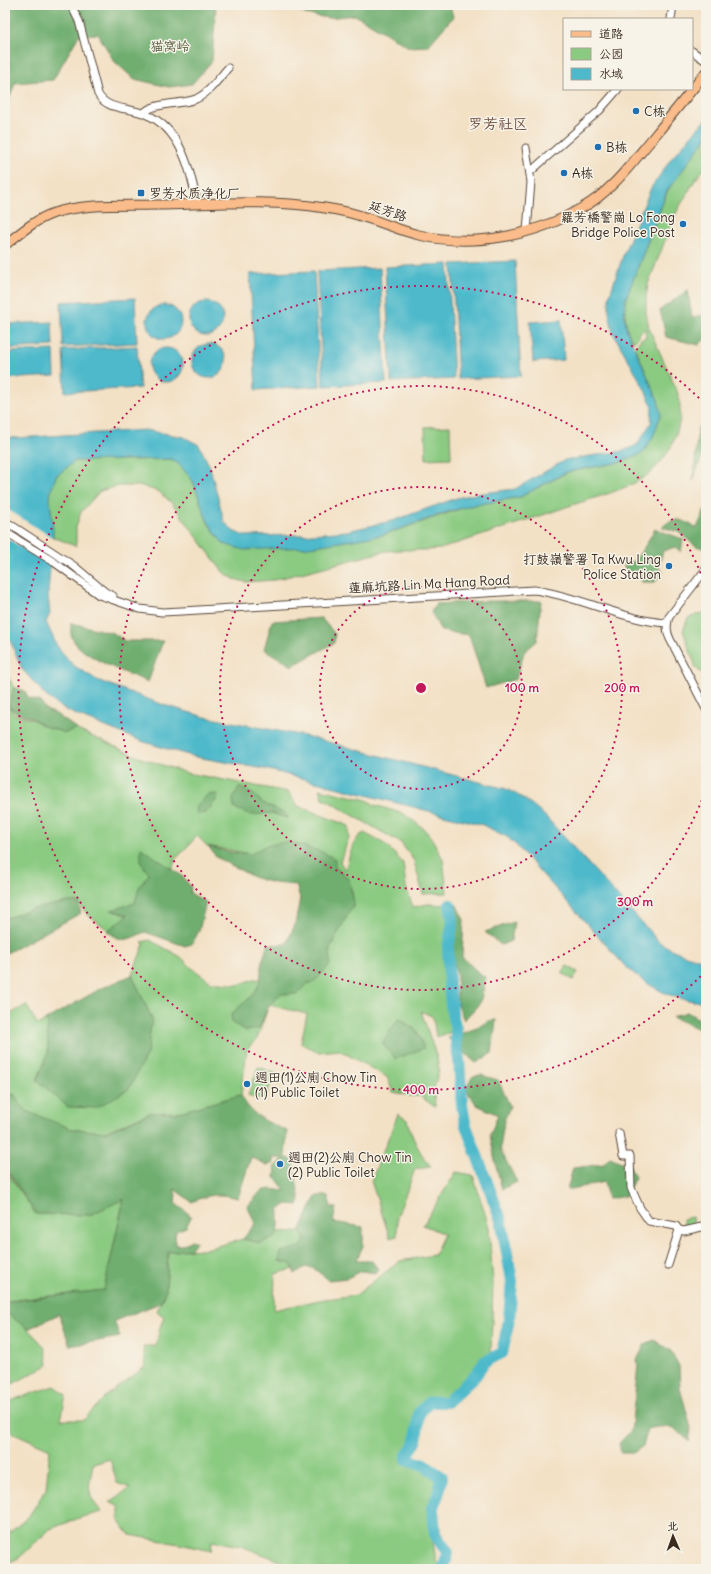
<svg xmlns="http://www.w3.org/2000/svg" width="711" height="1574" font-family="Delius,'LXGW WenKai TC',sans-serif">
  <style>
    .green { fill: #8aca81; stroke: #627a50 }
    .forest { fill: #6fae6f; stroke: #556c46 }
    .water { fill: #4eb9cb; stroke: #447274 }
    .pier { fill: #f3e1c6 }
    .lines { fill: none; stroke-linecap: round; stroke-linejoin: round }
    .river { stroke: #4eb9cb; stroke-width: 12 }
    .minor-casing { stroke: #574537; stroke-width: 9 }
    .major-casing { stroke: #574537; stroke-width: 11 }
    .minor { stroke: #fff; stroke-width: 7 }
    .major { stroke: #f9bc8a; stroke-width: 9 }
    .ring { fill: none; stroke: #c2185b; stroke-width: 2; stroke-dasharray: 2 4 }
    .poi-dot { fill: #1f6fb2; stroke: #f7f3e8; stroke-width: 1.5 }
    .labels { text-anchor: middle; dominant-baseline: central; stroke-width: 3; stroke-linejoin: round; paint-order: stroke }
    .park-label { font-size: 13px; fill: #535a3c; stroke: #f7f3e8 }
    .poi-label { font-size: 13px; fill: #3b2a1e; stroke: #f7f3e8; text-anchor: start }
    .street-label { font-size: 13px; fill: #3b2a1e; stroke: #f7f3e8 }
    .quarter-label { font-size: 15px; fill: #715044; stroke: #f7f3e8 }
    .centre { fill: #c2185b; stroke: #f7f3e8; stroke-width: 2 }
    .ring-label { font-size: 12px; text-anchor: middle; font-weight: bold; fill: #c2185b; stroke: #f7f3e8; stroke-width: 3; stroke-linejoin: round; paint-order: stroke }
  </style>
  <rect width="100%" height="100%" fill="#f7f3e8"/>
  <filter id="ink" filterUnits="userSpaceOnUse"><feTurbulence type="fractalNoise" baseFrequency=".025" numOctaves="2"/><feDisplacementMap in="SourceGraphic" scale="8" xChannelSelector="R" yChannelSelector="G"/><feConvolveMatrix kernelMatrix="1 2 1 2 8 2 1 2 1" color-interpolation-filters="sRGB"/></filter>
  <filter id="wash" filterUnits="userSpaceOnUse"><feTurbulence type="fractalNoise" baseFrequency=".012" numOctaves="4" result="noise"/><feDisplacementMap in="SourceGraphic" scale="16" xChannelSelector="R" yChannelSelector="G"/><feGaussianBlur stdDeviation="0.9" result="paint"/><feColorMatrix in="noise" values="0 0 0 0 0 0 0 0 0 0 0 0 0 0 0 0 0 1.4 0 .05"/><feComposite in="paint" operator="in"/></filter>
  <g filter="url(#wash)">
    <rect width="100%" height="100%" fill="#f3e1c6"/>
    <g class="green">
      <path d="M706,138V167L695,180L676,213L648,284L646,298V312L649,328L677,391C687,420 673,453 650,473C631,489 593,498 569,506C526,521 483,535 440,549C422,551 404,549 386,551L274,580L246,582L234,579L223,572L172,503L159,492L142,486H118L100,491L81,512L76,527V546L53,537L50,500L51,490L56,476L75,461L171,459L180,465L193,481L207,521L216,534L224,544L383,535L469,506L520,497L568,472L621,462L643,453L658,401L635,347L641,339L646,337L645,329L639,333V337L635,341H632C625,327 624,313 626,298L668,190Z"/>
      <path d="M450,426L451,458L426,459L425,427Z"/>
      <path d="M706,612V677L696,668L683,631L688,618Z"/>
      <path d="M5,672L14,687L9,706L14,714L34,720L44,726L65,733L75,729L141,758L187,773L288,792L298,806L349,826V838L340,862L345,870C349,860 352,838 364,833L385,844L403,863L406,887L413,907L428,904L450,905L453,921L448,948L452,1010L462,1029L436,1037L433,1017L421,1011L437,1058L439,1069L434,1089L435,1107L420,1096H411L393,1092L387,1077L339,1050L318,1052L301,1043L307,1014L269,1005L257,1039L247,1049L241,1095L172,1114L150,1113L104,1132L72,1129L23,1111L14,1094L5,1096V1017L26,1005L38,1025L47,1019L50,1053L152,1019L132,975L144,944L142,942L150,940L181,957L192,968L211,982L238,985L254,979L303,983L354,905L351,888L251,854L207,846L197,836L175,860L172,871L135,906L112,910L130,917L108,930L87,914L78,902C53,901 30,914 5,918Z"/>
      <path d="M319,789L367,800L375,805L404,814L423,828L431,837L443,859L447,893L423,894L414,861L401,843L323,798Z"/>
      <path d="M567,966L578,972L573,980L562,973Z"/>
      <path d="M258,1067L275,1073L264,1101L248,1095Z"/>
      <path d="M398,1114L407,1120C412,1138 419,1152 431,1167L415,1169L397,1217V1236L390,1238L371,1181Z"/>
      <path d="M5,1170L36,1214L90,1215L124,1198L104,1290L5,1301Z"/>
      <path d="M456,1172L473,1175L489,1227L493,1284L491,1352L482,1365L447,1402H430L421,1411L416,1442L407,1458L438,1474L440,1487L433,1495L431,1529L436,1561L443,1569H301L241,1546L212,1541L211,1551L184,1545L130,1535L119,1521V1507L110,1502L130,1488L117,1483L110,1459L93,1464C89,1487 85,1494 102,1512L82,1517L50,1529L19,1558L5,1564V1534L7,1535L29,1516L46,1489L50,1449L5,1429V1404L18,1398L54,1386L66,1395L61,1420H84L105,1397L146,1366L143,1346H156L160,1327L164,1317L157,1311L166,1290L168,1252L190,1249L202,1250L243,1239L261,1243L277,1232L300,1231L305,1240L292,1264L294,1269L275,1274L274,1310L319,1300L356,1295L400,1261L434,1255L444,1234L423,1225Z"/>
      <path d="M692,1217L695,1227L685,1230L683,1219Z"/>
      <path d="M5,1311L20,1321L45,1347L48,1365L5,1388Z"/>
    </g>
    <g class="forest">
      <path d="M5,5H216L212,61L192,84L169,87L134,79L114,61L98,34L79,35L53,80L15,83L5,111Z"/>
      <path d="M293,5H450L453,17L428,46L409,47L355,15L328,18L305,14Z"/>
      <path d="M688,290L692,318L706,314V338L699,345L666,337L660,310Z"/>
      <path d="M706,423V445L693,481L698,427Z"/>
      <path d="M705,509L706,549L696,546L678,532L662,527C677,515 682,520 697,528Z"/>
      <path d="M655,529L683,539L681,552L675,547L663,551L660,562L656,564L663,572L655,582H642L640,574L626,573L623,562H634L645,546Z"/>
      <path d="M485,601H541L537,641L524,652L516,679L486,688L469,635L441,631L431,612L436,604Z"/>
      <path d="M321,618L335,634L334,643L292,666L264,649L272,621Z"/>
      <path d="M71,623L113,633L125,641H163L148,682C129,674 80,657 72,638C70,634 71,627 71,623Z"/>
      <path d="M14,687L25,691L28,698L41,702L46,710L56,714L77,729L65,733L44,726L32,718L15,712L9,706Z"/>
      <path d="M239,787L253,794L263,803L287,815L288,819L272,813L251,815L234,808L233,798Z"/>
      <path d="M218,794L217,799L206,813L197,814L196,806L199,805L207,795Z"/>
      <path d="M289,842L322,852L335,859V867L349,879L354,903L330,948V965L314,982L307,984L297,994H281L269,1005L259,1028L247,1031L232,1023L231,1014L253,995L260,982L262,961L268,945L286,944L295,925L300,898L296,885L274,883L255,878L216,857L209,847L230,852L251,854L263,847L278,843Z"/>
      <path d="M141,848L181,875L191,887L190,893L206,902L199,931L192,944L185,946L145,932C126,940 124,944 107,931L128,915L111,910L135,903L139,887L149,874L141,863Z"/>
      <path d="M68,902H78L81,913L5,954V918C14,917 21,912 29,910C42,906 55,906 68,902Z"/>
      <path d="M456,904L464,920L462,957L481,975L486,978L480,1003L464,1020L457,1003V975L452,955Z"/>
      <path d="M514,922L511,941L501,945L485,932Z"/>
      <path d="M132,975L152,1019L147,1054L129,1089L96,1108L68,1107L37,1080L48,1053L47,1019L100,989Z"/>
      <path d="M687,1012L706,1023V1032L672,1017Z"/>
      <path d="M399,1018L417,1031L424,1048L396,1059L382,1043Z"/>
      <path d="M496,1020L492,1053L476,1063L448,1038L477,1028L488,1021Z"/>
      <path d="M481,1075L498,1080L510,1106L504,1121L500,1149L517,1182L502,1189L496,1166L490,1135L498,1115L477,1105L465,1089L473,1076Z"/>
      <path d="M14,1094L26,1111L72,1129L107,1132L150,1113L172,1112V1114L241,1095C251,1116 267,1122 287,1131L285,1157L293,1160L300,1202L298,1205L287,1204L278,1210L279,1212V1227L275,1238L259,1243L243,1239L255,1224L248,1206L261,1191L270,1189L285,1191L282,1186L274,1176L276,1172L274,1167L284,1158H273V1164L267,1165L251,1157L238,1198C218,1193 210,1194 192,1202L174,1189L176,1195L175,1203C180,1208 187,1211 191,1217L186,1227L176,1231L175,1238L176,1245H183L191,1240L197,1242L190,1249L168,1252L166,1290L160,1303L114,1321L120,1337L70,1346L59,1314L28,1329L5,1312V1302L104,1290L124,1199L90,1215L36,1214L5,1167V1096Z"/>
      <path d="M610,1157L630,1166L635,1177L626,1196L608,1199L604,1182L567,1190L573,1168L604,1164Z"/>
      <path d="M316,1196H328L331,1207L336,1208L333,1222L363,1227V1246L356,1261H372L378,1269L375,1273L362,1271L347,1278L329,1280L313,1268L305,1267L295,1274L291,1264L279,1261L281,1252L300,1247L305,1240L300,1231Z"/>
      <path d="M654,1340L671,1351L679,1366L680,1388L691,1428L689,1442C676,1427 667,1424 648,1429L643,1446L633,1453H621L619,1443L631,1431L638,1365L637,1360L645,1344Z"/>
    </g>
    <g class="water">
      <path d="M706,119V138L667,191L626,298L624,314L627,331L658,400L661,414L654,435L643,453L621,462L567,472L520,497L469,506L445,513L383,535L309,547L244,550L224,544L216,534L207,520L193,481L180,465L171,459L75,461L56,476L51,490L50,500L53,531L48,594L50,614L46,622L57,646L73,665L97,680L164,705L205,717L305,736L506,789C521,796 534,805 546,817L659,942C674,951 688,958 706,959V1002C673,1001 648,987 624,965L516,845L507,837L483,825L265,769L196,757L174,751L141,741L74,714L59,706L46,696L22,669L5,628V437L16,438L145,430L184,437L199,445L210,467L224,521L233,531L244,536L301,535L347,531L392,521L457,498L475,494L515,489L565,460L623,451L637,445L651,423L652,405L643,386L613,333L609,312V297L624,253L651,188L671,159Z"/>
      <path d="M515,261L521,376L458,379L452,264Z"/>
      <path d="M448,264L454,379L391,382L385,267Z"/>
      <path d="M380,268L386,383L323,386L317,271Z"/>
      <path d="M314,271L320,386L256,390L250,274Z"/>
      <path d="M135,298L137,343L63,347L61,302Z"/>
      <circle cx="206" cy="319" r="17"/>
      <circle cx="164" cy="322" r="17"/>
      <path d="M561,320L564,360L533,362L530,322Z"/>
      <path d="M52,322L53,346L5,349V324Z"/>
      <circle cx="209" cy="361" r="17"/>
      <path d="M137,346L140,388L65,392L63,350Z"/>
      <circle cx="166" cy="365" r="17"/>
      <path d="M54,350L55,376L5,379V352Z"/>
    </g>
    <path class="pier" d="M5,508L55,539L52,566L5,537Z"/>
    <g class="lines">
      <path class="river" d="M443,1569L448,1553L435,1534L433,1508L439,1492L442,1477L424,1465L407,1459V1455L416,1442L419,1413L430,1402H447L476,1375L484,1362L502,1353L509,1319L512,1281L501,1220L465,1123L462,1105L459,1060L456,1044V1030L452,1013L449,986L448,948L453,921L450,905"/>
    </g>
  </g>
  <g filter="url(#ink)">
    <g class="lines">
      <defs>
        <g id="minor">
          <path d="M71,5L79,21L98,94C107,111 130,107 145,114C181,128 191,171 197,204"/>
          <path d="M671,19L673,5"/>
          <path d="M692,51L706,61"/>
          <path d="M144,113C154,102 181,105 196,99C209,93 218,79 228,68"/>
          <path d="M526,148L531,182L527,231"/>
          <path d="M530,172L599,111L618,89"/>
          <path d="M5,521L74,566L105,592L113,596"/>
          <path d="M5,532L54,562L99,595L140,609L162,612L182,611L534,590C580,596 621,620 667,623"/>
          <path d="M706,569L669,617C666,625 666,631 670,639L706,709"/>
          <path d="M619,1133L623,1156H630L631,1188L640,1208L649,1221L676,1226L679,1230L684,1231L706,1226"/>
          <path d="M668,1265L679,1230"/>
        </g>
        <path id="major" d="M5,245C20,233 36,219 54,213C86,203 123,206 156,205C212,204 269,199 325,208C339,210 353,213 367,218C384,223 401,231 419,235C473,248 534,236 582,208C611,192 631,164 652,139C670,117 688,95 706,72"/>
      </defs>
      <use href="#minor" class="minor-casing"/>
      <use href="#major" class="major-casing"/>
      <use href="#minor" class="minor"/>
      <use href="#major" class="major"/>
    </g>
  </g>
  <g class="ring">
    <circle cx="421" cy="688" r="101"/>
    <circle cx="421" cy="688" r="201"/>
    <path d="M706 789A302 302 0 1 1 706 587"/>
    <path d="M705 972A402 402 0 1 1 705 404"/>
  </g>
  <g class="poi-dot">
    <circle cx="636" cy="111" r="4"/>
    <circle cx="598" cy="147" r="4"/>
    <circle cx="564" cy="173" r="4"/>
    <rect x="137" y="189" width="8" height="8" rx="2"/>
    <circle cx="683" cy="224" r="4"/>
    <circle cx="669" cy="566" r="4"/>
    <circle cx="247" cy="1084" r="4"/>
    <circle cx="280" cy="1164" r="4"/>
  </g>
  <g class="labels">
    <g class="park-label">
      <text x="170" y="46">猫窝岭</text>
    </g>
    <g class="poi-label">
      <text x="644" y="111">C栋</text>
      <text x="606" y="147">B栋</text>
      <text x="572" y="173">A栋</text>
      <text x="149" y="193">罗芳水质净化厂</text>
      <text x="675" y="217" text-anchor="end">羅芳橋警崗 Lo Fong<tspan x="675" dy="15">Bridge Police Post</tspan></text>
      <text x="661" y="559" text-anchor="end">打鼓嶺警署 Ta Kwu Ling<tspan x="661" dy="15">Police Station</tspan></text>
      <text x="255" y="1077">週田(1)公廁 Chow Tin<tspan x="255" dy="15">(1) Public Toilet</tspan></text>
      <text x="288" y="1157">週田(2)公廁 Chow Tin<tspan x="288" dy="15">(2) Public Toilet</tspan></text>
    </g>
    <g class="street-label">
      <text transform="translate(388 211) rotate(19)">延芳路</text>
      <text transform="translate(429 584) rotate(-3)">蓮麻坑路 Lin Ma Hang Road</text>
    </g>
    <g class="quarter-label">
      <text x="498" y="123">罗芳社区</text>
    </g>
  </g>
  <circle cx="421" cy="688" r="6" class="centre"/>
  <g class="ring-label">
    <text x="522" y="692">100 m</text>
    <text x="622" y="692">200 m</text>
    <text x="635" y="906">300 m</text>
    <text x="421" y="1094">400 m</text>
  </g>
  <rect width="711" height="1574" fill="none" stroke="#f7f3e8" stroke-width="20"/>
  <rect x="563" y="18" width="130" height="72" fill="#f7f3e8" stroke="#aca397"/>
  <rect x="571" y="31" width="20" height="6" fill="#f9bc8a" stroke="#aca397"/>
  <text x="599" y="38" font-size="12" fill="#3b2a1e">道路</text>
  <rect x="571" y="48" width="20" height="12" fill="#8aca81" stroke="#aca397"/>
  <text x="599" y="58" font-size="12" fill="#3b2a1e">公园</text>
  <rect x="571" y="68" width="20" height="12" fill="#4eb9cb" stroke="#aca397"/>
  <text x="599" y="78" font-size="12" fill="#3b2a1e">水域</text>
  <g transform="translate(673 1536) rotate(358)" stroke="#f7f3e8" stroke-width="3" paint-order="stroke">
  <path d="M0-3L7 15L0 10L-7 15Z" fill="#3b2a1e"/>
  <text y="-6" font-size="11" font-weight="bold" text-anchor="middle" fill="#3b2a1e">北</text>
  </g>
</svg>
